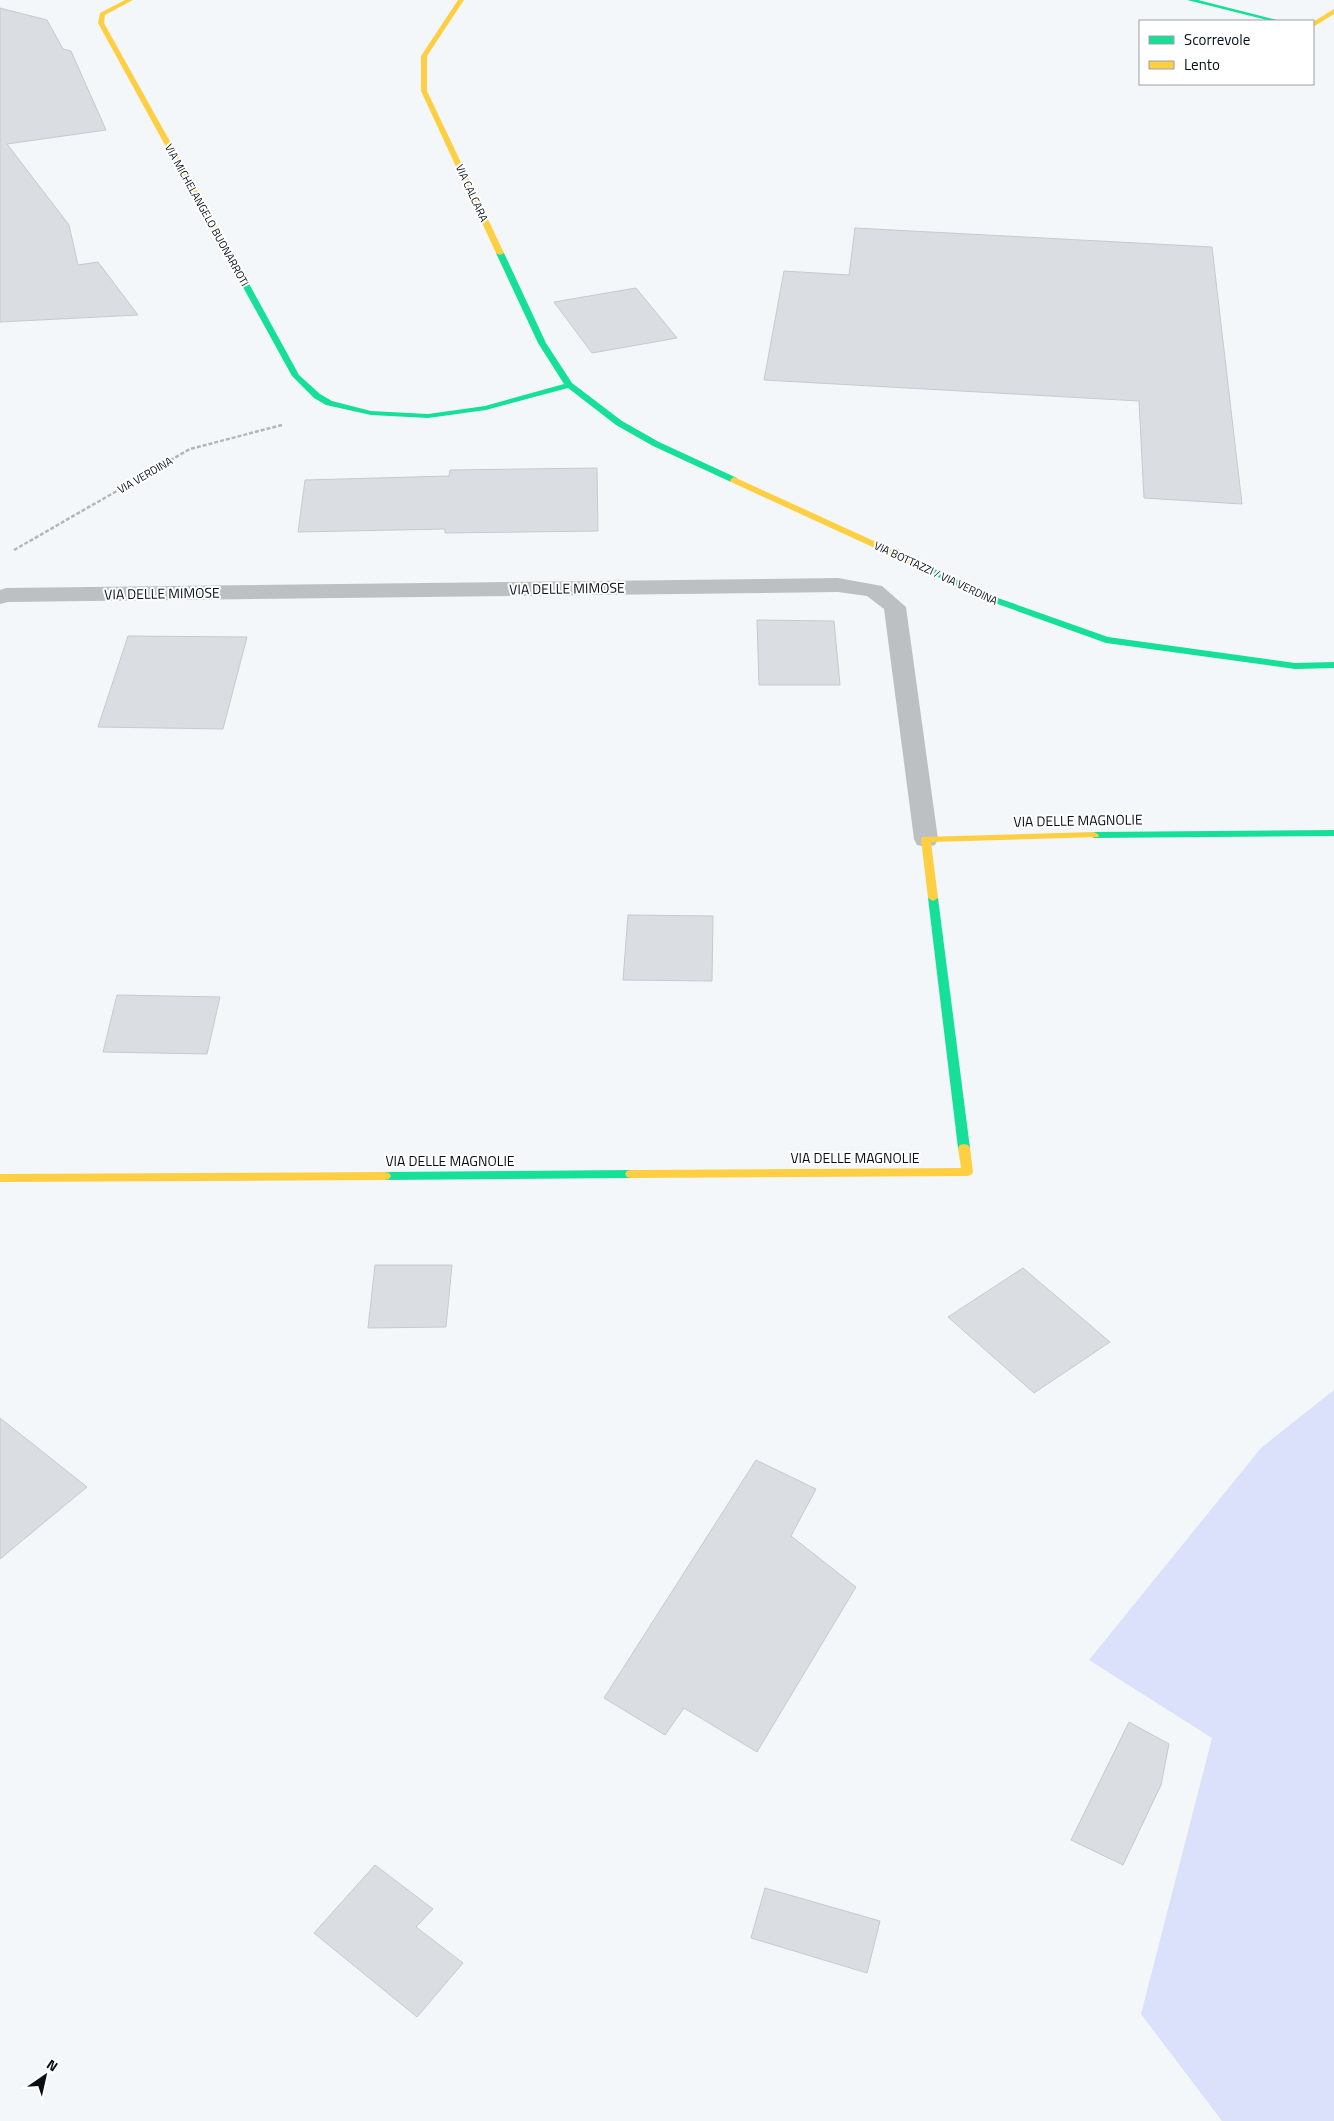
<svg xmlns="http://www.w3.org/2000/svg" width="1334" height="2121" font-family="'Titillium Web',sans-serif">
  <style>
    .green { fill: #dbe0fb }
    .building { fill: #dadee3; stroke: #c6cacf }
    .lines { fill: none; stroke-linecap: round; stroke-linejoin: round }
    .path { stroke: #b4b7b9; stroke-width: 2.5; stroke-dasharray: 4 2; stroke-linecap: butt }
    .street { fill: #bcc0c2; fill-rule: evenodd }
    .fast { fill: #16e098; fill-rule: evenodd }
    .slow { fill: #ffcf43; fill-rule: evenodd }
    .labels { text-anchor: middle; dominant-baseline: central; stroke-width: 4; stroke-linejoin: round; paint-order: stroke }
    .far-street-label { font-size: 11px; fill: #070f15; stroke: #fff }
    .street-label { font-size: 14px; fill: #070f15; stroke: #fff }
  </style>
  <rect width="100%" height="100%" fill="#f4f7f9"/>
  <path class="green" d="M1334,1390V2121H1222L1141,2014L1212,1738L1089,1660L1261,1448Z"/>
  <g class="building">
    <path d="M0,8L47,20L63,49L71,51L106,130L7,144L69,225L78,265L98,262L138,315L0,322Z"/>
    <path d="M855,228L1212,247L1242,504L1144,498L1139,401L764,380L784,271L849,275Z"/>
    <path d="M636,288L677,338L592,353L554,302Z"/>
    <path d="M597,468L598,531L445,533V529L298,532L305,480L449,476L450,470Z"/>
    <path d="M757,620L834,621L840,685H759Z"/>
    <path d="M128,636L247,637L223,729L98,727Z"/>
    <path d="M628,915L713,916L712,981L623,980Z"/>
    <path d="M117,995L220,997L207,1054L103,1052Z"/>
    <path d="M375,1265H452L446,1327L368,1328Z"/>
    <path d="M1023,1268L1110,1342L1034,1393L948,1317Z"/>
    <path d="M0,1418L87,1487L0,1559Z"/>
    <path d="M756,1460L816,1489L791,1536L856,1587L757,1752L684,1708L665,1735L604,1698Z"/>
    <path d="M1129,1722L1169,1744L1161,1785L1123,1865L1071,1840Z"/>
    <path d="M375,1865L433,1909L416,1927L463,1963L417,2017L314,1933Z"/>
    <path d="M765,1888L880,1921L867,1973L751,1938Z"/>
  </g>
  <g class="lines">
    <path class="path" d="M14,550L190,449L282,425"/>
    <path class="street" d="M838,578L882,586L906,607L938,839L935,845L926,847L917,845L914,839L884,609L867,596L838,592L8,602L0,604V590L6,588Z"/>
    <g class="fast">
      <path d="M1187,0H1198L1281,21H1271Z"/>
      <path d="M497,251L504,253L546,343L572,383L622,421L659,442L737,478V482H731L653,446L616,425L568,388L486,410L428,418L371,415L326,405L314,398L292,376L233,269L237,267L241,269L299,375L320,394L332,401L371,411L428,414L485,406L564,384L538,343L496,253Z"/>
      <path d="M930,567L998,598L1108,637L1295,663L1334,662V668L1295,669L1106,643L992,602L927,572L926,570Z"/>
      <path d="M1334,830V836L1094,838L1089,835L1094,832Z"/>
      <path d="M933,895L938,898L970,1148L968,1151H960L958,1148L928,898Z"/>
      <path d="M631,1170L635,1171L637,1174L635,1177L631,1178L385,1180L381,1179L379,1176L381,1173L385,1172Z"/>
    </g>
    <g class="slow">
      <path d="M125,0H133L105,15L104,23L241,269L240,271L233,269L98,23L100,13Z"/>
      <path d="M458,0H464L427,56V91L504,253L500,255L496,253L421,91V56Z"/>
      <path d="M1334,9V14L1313,27V22Z"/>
      <path d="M734,477L933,568L934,570L933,572H927L731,482L730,480Z"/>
      <path d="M1094,832L1099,835L1098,837L931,842L938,898L933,901L928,898L921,839L922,837Z"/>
      <path d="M964,1144L968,1145L970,1148L973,1172L971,1175L967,1176L631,1178L627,1177L625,1174L627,1171L631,1170L961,1168L958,1148L960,1145Z"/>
      <path d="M385,1172L389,1173L391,1176L389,1179L385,1180L0,1182V1174Z"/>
    </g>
  </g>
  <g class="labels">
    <g class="far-street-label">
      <text transform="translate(472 193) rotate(65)">VIA CALCARA</text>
      <text transform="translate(207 215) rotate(61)">VIA MICHELANGELO BUONARROTI</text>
      <text transform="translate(145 475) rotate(-30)">VIA VERDINA</text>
      <text transform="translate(936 573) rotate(25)">VIA BOTTAZZI / VIA VERDINA</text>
    </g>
    <g class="street-label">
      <text transform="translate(567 588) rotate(-1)">VIA DELLE MIMOSE</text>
      <text transform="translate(162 593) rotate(-1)">VIA DELLE MIMOSE</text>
      <text transform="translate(1078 820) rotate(-1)">VIA DELLE MAGNOLIE</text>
      <text x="855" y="1157">VIA DELLE MAGNOLIE</text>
      <text x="450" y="1160">VIA DELLE MAGNOLIE</text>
    </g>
  </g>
  <rect x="1139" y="20" width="175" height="65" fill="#ffffff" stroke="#9c9fa1"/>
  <rect x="1149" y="36" width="25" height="8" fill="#16e098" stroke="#9c9fa1"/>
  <text x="1184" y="45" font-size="15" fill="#070f15">Scorrevole</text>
  <rect x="1149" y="61" width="25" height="8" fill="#ffcf43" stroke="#9c9fa1"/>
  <text x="1184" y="70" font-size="15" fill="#070f15">Lento</text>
  <g transform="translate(45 2076) rotate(34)" stroke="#ffffff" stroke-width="4" paint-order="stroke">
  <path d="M0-4L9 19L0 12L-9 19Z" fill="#070f15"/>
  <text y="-8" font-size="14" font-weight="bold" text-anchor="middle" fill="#070f15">N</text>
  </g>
</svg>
